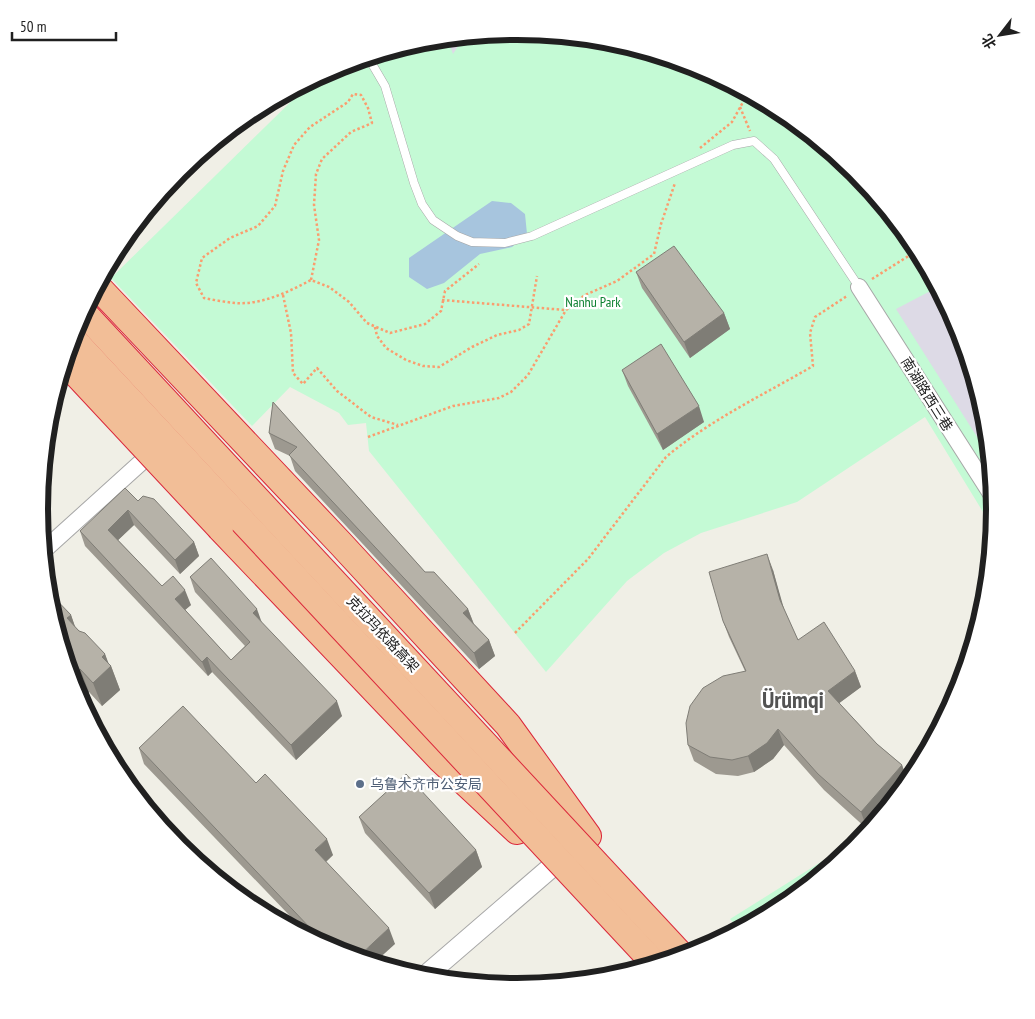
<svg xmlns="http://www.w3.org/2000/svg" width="1035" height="1019" font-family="'PT Sans Narrow','Noto Sans SC',sans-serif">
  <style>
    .park { fill: #c4fad5 }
    .plaza { fill: #dddae6 }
    .water { fill: #a7c5de }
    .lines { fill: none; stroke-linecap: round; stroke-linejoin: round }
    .service-casing { stroke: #a7a7a7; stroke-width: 9 }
    .minor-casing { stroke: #a7a7a7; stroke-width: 18 }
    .tertiary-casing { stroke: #a7a7a7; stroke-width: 22 }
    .trunk-casing { stroke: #db263a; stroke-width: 28 }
    .path { stroke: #fa9d6e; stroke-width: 2.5; stroke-dasharray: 2.5 2.5; stroke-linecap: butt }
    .service { stroke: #fff; stroke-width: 8 }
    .minor { stroke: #fff; stroke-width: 16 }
    .tertiary { stroke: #fff; stroke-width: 20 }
    .trunk { stroke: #f2be97; stroke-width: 26 }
    .trunk-bridge-casing { stroke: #db263a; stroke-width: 28; stroke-linecap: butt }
    .trunk-bridge { stroke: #f2be97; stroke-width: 26 }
    .wall { fill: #9d9990 }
    .shaded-wall { fill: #7f7d76 }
    .building { fill: #b6b2a8; stroke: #7f7d76 }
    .service-dot { fill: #5c6f8a; stroke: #fff; stroke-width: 2 }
    .labels { text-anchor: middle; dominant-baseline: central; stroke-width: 4.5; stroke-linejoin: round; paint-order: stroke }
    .park-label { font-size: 14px; fill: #0c8030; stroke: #fff }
    .street-label { font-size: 14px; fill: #202020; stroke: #fff }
    .service-label { font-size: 14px; fill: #4e5e75; stroke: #fff; text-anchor: start }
    .town-label { font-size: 24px; font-weight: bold; fill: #535353; stroke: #fff }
    .rim { fill: none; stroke: #202020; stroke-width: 6 }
  </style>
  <rect width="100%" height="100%" fill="#f0efe6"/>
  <g class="park">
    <path d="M516,31L611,41L701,68L783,112L856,172L915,244L959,327L987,416L996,510L994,530L925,417L797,502L701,533L664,553L627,581L546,672L369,451L366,423L348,425L339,413L290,387L252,426L111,278L314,79L335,68L424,40Z"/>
    <path d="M870,831L855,848L783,907L740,930L730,919Z"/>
  </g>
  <g class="plaza">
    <path d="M464,37L453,54L447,38Z"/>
    <path d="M938,287L959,327L987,416L991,459L896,309Z"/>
  </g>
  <path class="water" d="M492,201L511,203L525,214L527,234L512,247L480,254L444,283L427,289L409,277V258Z"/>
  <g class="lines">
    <defs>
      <path id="service" d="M368,57L385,86L414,183L422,204L433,220L457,236L472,242L505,243L532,236L733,145L754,141L774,159L859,287"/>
      <g id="minor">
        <path d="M859,287L995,500"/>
        <path d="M43,551L157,448"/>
      </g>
      <path id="tertiary" d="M423,978L569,852"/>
      <g id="trunk">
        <path d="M97,286L340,543L508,725L588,836"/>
        <path d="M220,528L441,760L517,831"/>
      </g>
    </defs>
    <use href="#service" class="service-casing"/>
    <use href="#minor" class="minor-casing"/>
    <use href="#tertiary" class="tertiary-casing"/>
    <use href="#trunk" class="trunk-casing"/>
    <g class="path">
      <path d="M740,107L750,131"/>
      <path d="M700,148L732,122L748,93"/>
      <path d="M872,279L918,250"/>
      <path d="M311,280L319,240L314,205L316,174L322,159L351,132L372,123L368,108L361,95L353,94L348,102L310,127L294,145L283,171L275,206L258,226L230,238L202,258L196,283L204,298C214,300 225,302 235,303C262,305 288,292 311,280L329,287L349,302L367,323L390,333L425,324L441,311L445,291L479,264"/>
      <path d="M283,295L291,333L293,373L303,384L317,368L337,391L371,417L398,425"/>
      <path d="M442,300L565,310"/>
      <path d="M375,327L377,336L386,348L406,360L423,366L439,367L472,347L497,335L519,330L529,324L537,276"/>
      <path d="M368,437L453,406L499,398L511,392L528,375L566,310L585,295L617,281L654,254L661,224L675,183"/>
      <path d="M515,633L588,559L666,457C710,420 763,395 813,366L810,333L815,317L847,296"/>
      <path d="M777,910L787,899L794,898"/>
    </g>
    <use href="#service" class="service"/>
    <use href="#minor" class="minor"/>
    <use href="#tertiary" class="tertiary"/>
    <use href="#trunk" class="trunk"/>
    <defs>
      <g id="trunk-bridge">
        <path d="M83,312L683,957"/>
        <path d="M72,338L656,965"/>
        <path d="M65,362L220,528"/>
      </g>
    </defs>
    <use href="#trunk-bridge" class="trunk-bridge-casing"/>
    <use href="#trunk-bridge" class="trunk-bridge"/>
  </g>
  <g class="wall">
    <path d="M636,272L724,313L730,329L690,358L642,288Z"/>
    <path d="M622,370L704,422L663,450L628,386Z"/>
    <path d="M273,402L425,572L468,609L474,624L489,640L495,656L479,669L295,471L290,456L275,449L269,433Z"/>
    <path d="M138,501L194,542L199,556L180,574L134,525L118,540L162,586L191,605L185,610L231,660L245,646L195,592L190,577L262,623L342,716L296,760L212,672L208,676L85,546L80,531Z"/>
    <path d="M773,570L783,608L798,640L855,671L861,687L839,703L877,744L902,765L908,782L867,829L824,790L784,745L773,759L754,772L738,776L716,774L694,761L688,745L745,671L729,637L723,621Z"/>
    <path d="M48,603L71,615L75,627L105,654L108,664L111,666L120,690L102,706L89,692L86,695L72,680Z"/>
    <path d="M139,748L333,855L326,862L395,944L334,951L312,939L144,764Z"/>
    <path d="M359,817L476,850L482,867L435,909L365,833Z"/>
  </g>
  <g class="shaded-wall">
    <path d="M724,313L730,329L690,358L684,342Z"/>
    <path d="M699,406L704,422L663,450L657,434Z"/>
    <path d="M128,510L134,525L114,544L108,530Z"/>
    <path d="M194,542L199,556L180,574L175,560Z"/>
    <path d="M767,554L773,570L786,616L780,600Z"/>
    <path d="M185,590L191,605L180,614L175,599Z"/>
    <path d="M257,609L262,623L253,613Z"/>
    <path d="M468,609L474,625L463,613Z"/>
    <path d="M71,615L79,638L67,618Z"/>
    <path d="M489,640L495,656L479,669L474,653Z"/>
    <path d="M105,654L110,667L111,666L120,690L102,706L93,683L102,657Z"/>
    <path d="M207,657L212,672L208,676L202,662Z"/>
    <path d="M80,669L89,692L86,695L77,671Z"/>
    <path d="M855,671L861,687L834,707L828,691Z"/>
    <path d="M337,701L342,716L296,760L291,745Z"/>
    <path d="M778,729L784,745L773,759L754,772L748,756Z"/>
    <path d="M902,765L908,782L867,829L861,812Z"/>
    <path d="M327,839L333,855L321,866L315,850Z"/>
    <path d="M476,850L482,867L435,909L429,893Z"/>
    <path d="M389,928L395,944L374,963L357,958Z"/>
  </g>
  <g class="building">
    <path d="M674,246L724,313L684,342L636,272Z"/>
    <path d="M661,344L699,406L657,434L622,370Z"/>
    <path d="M273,402L425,572H434L468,609L463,613L489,640L474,653L289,455L297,447L269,433Z"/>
    <path d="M125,488L138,501L143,496L154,499L194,542L175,560L128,510L108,530L162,586L173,576L185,590L175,599L231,660L250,642L190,577L211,558L257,609L253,613L337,701L291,745L207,657L202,662L80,531Z"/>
    <path d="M767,554L780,600L798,640L824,622L855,671L828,691L877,744L902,765L861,812L818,774L778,729L767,743L748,756L732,760L710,757L688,745L686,723L690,706L703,688L723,676L746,671L723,621L709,572Z"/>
    <path d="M47,590L71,615L67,618L79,631L85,633L105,654L102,657L111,666L93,683L80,669L77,671L65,659L64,655L66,653L63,651L48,603Z"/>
    <path d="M183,706L256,783L265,774L327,839L315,850L389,928L357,958L331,950L139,748Z"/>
    <path d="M406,774L476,850L429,893L359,817Z"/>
    <path d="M770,905L775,911L756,922Z"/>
  </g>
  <circle class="service-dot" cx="360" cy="784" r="5"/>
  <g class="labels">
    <g class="park-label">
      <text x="593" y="302">Nanhu Park</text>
    </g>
    <g class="street-label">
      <text transform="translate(927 394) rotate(58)">南湖路西三巷</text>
      <text transform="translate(383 634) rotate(47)">克拉玛依路高架</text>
    </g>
    <g class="service-label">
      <text x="370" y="784">乌鲁木齐市公安局</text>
    </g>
    <g class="town-label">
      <text x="793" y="699">Ürümqi</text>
    </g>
  </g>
  <path d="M0 0H1035V1019H0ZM48 509a469 469 0 1 1 938 0a469 469 0 1 1-938 0Z" fill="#fff" fill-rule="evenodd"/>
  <path class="rim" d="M48 509a469 469 0 1 1 938 0a469 469 0 1 1-938 0Z"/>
  <g transform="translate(1000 35) rotate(239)" stroke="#ffffff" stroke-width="4" paint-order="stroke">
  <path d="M0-4L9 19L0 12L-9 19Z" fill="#202020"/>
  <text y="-8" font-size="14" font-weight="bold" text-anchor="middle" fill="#202020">北</text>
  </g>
  <path d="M12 32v8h104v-8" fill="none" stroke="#202020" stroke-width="2.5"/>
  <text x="20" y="32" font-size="15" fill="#202020" stroke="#ffffff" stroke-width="4" paint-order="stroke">50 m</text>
</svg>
